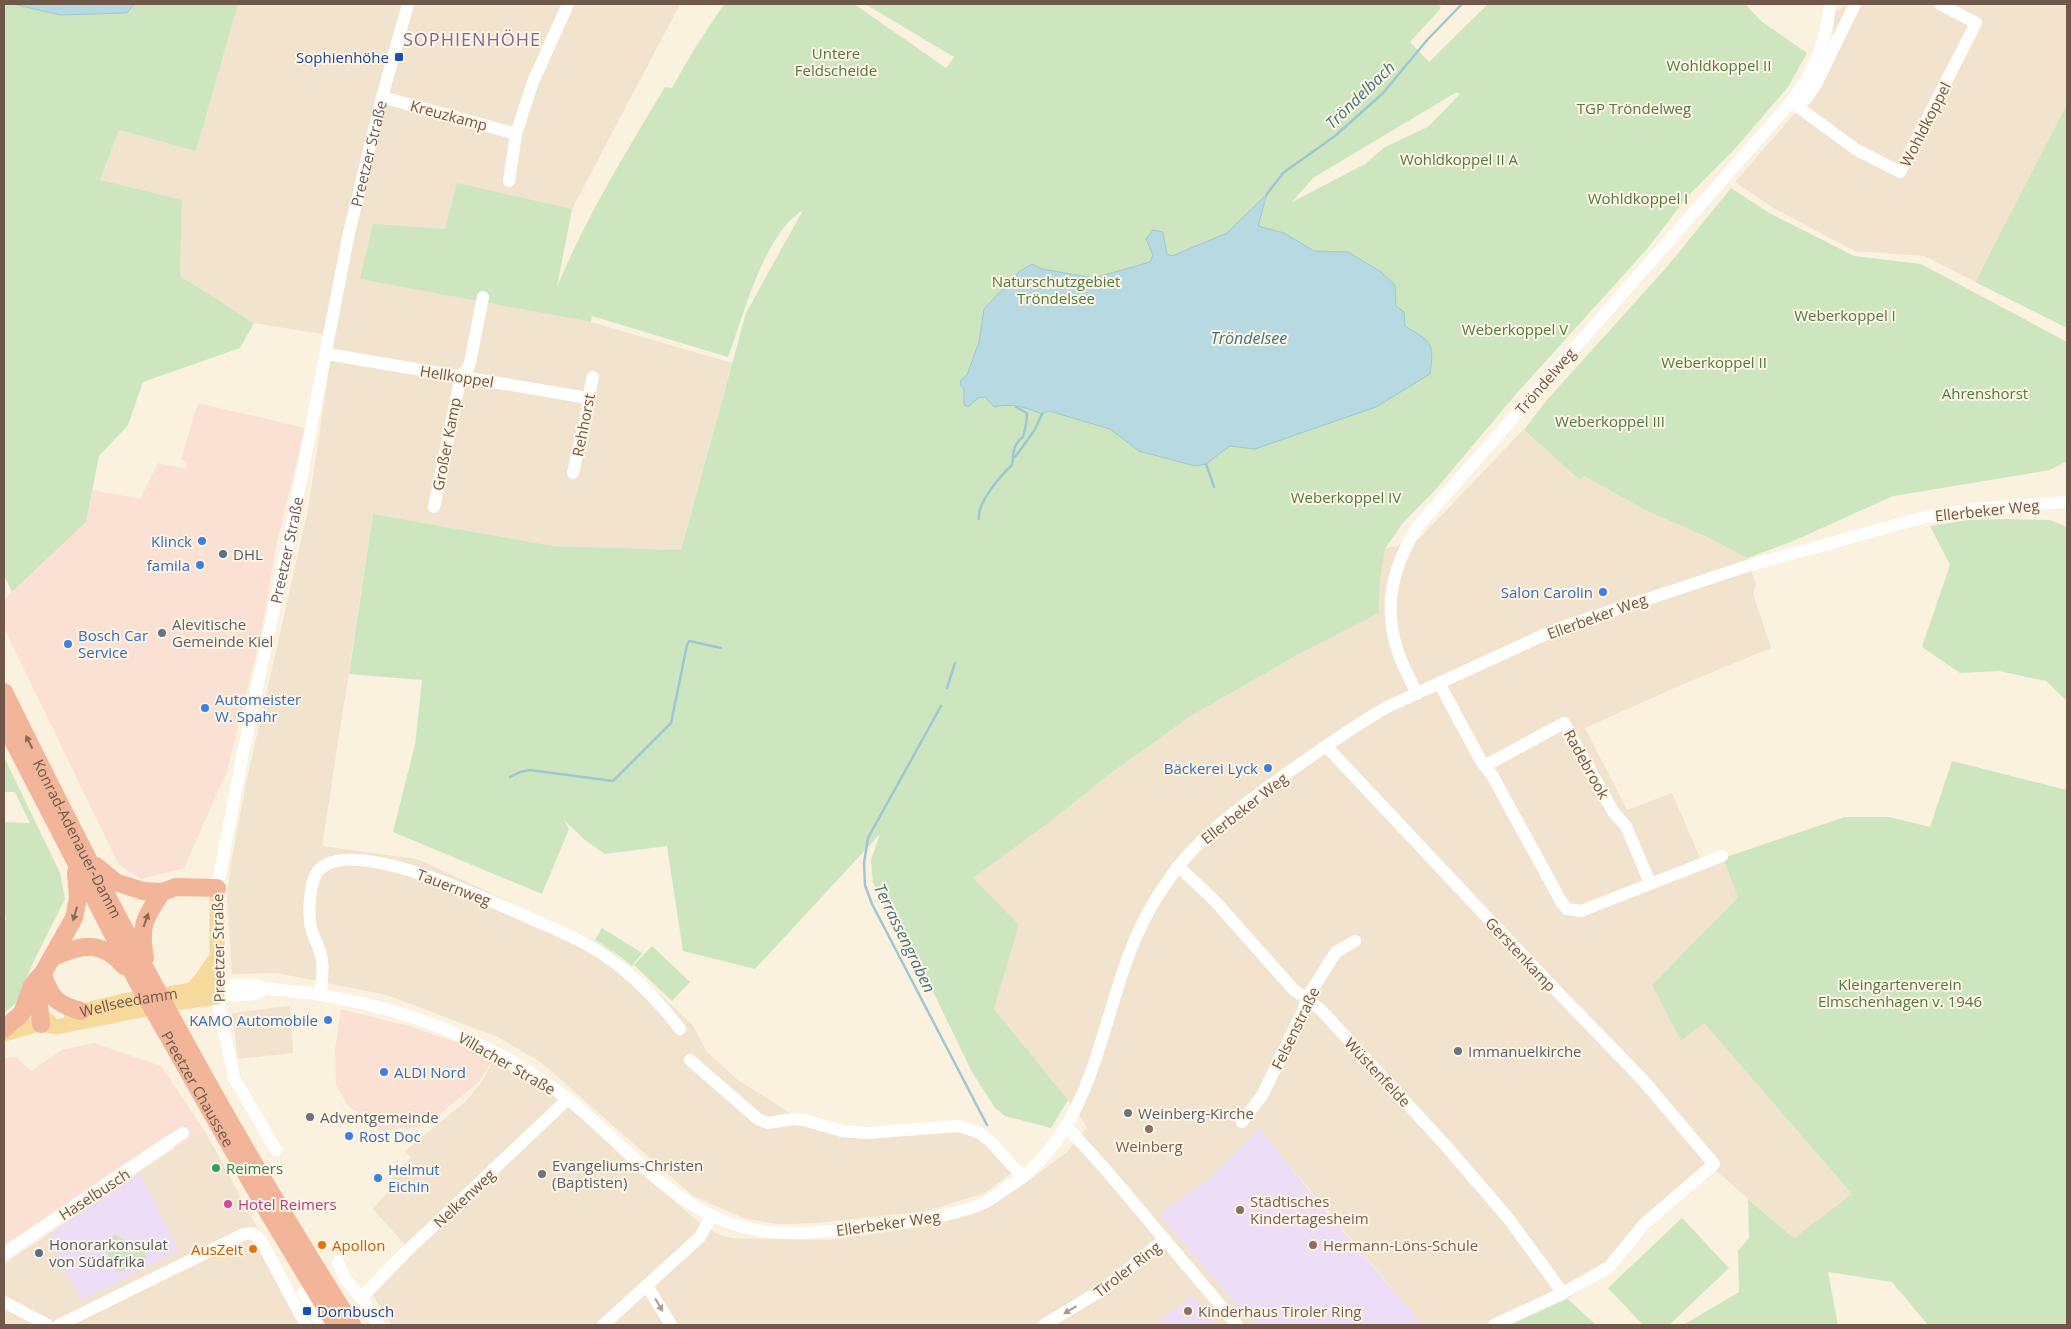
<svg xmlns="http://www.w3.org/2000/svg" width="2071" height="1329" font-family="'Open Sans',sans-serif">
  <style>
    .residential { fill: #f1e3ce }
    .commercial { fill: #fae1d3 }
    .education { fill: #eeddf6 }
    .green { fill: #cde6c0; fill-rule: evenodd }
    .water { fill: #b6d9e2; stroke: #9dc8d3 }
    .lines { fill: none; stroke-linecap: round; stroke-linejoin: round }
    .stream { stroke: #9dc8d3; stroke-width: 2.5 }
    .minor { stroke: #fff; stroke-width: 12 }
    .major { stroke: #f6d99b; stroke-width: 15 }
    .highway { stroke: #f2b599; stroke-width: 18 }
    .oneway { fill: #896b59 }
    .oneway2 { fill: #a99b92 }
    .transit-dot { fill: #1a4fb4; stroke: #fef5e5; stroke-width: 2 }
    .shop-dot { fill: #3f7fe0; stroke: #fef5e5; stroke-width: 2 }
    .service-dot { fill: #5c6f8a; stroke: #fef5e5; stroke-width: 2 }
    .worship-dot { fill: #6b7280; stroke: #fef5e5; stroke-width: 2 }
    .education-dot { fill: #8d6e63; stroke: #fef5e5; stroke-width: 2 }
    .leisure-dot { fill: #2e9e5b; stroke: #fef5e5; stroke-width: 2 }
    .hotel-dot { fill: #d1479c; stroke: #fef5e5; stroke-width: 2 }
    .food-dot { fill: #e8710a; stroke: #fef5e5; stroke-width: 2 }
    .labels { text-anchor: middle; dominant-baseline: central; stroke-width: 4; stroke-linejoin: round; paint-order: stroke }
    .park-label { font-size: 15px; fill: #527a44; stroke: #fef5e5 }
    .transit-label { font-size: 15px; fill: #164399; stroke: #fef5e5; text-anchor: end }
    .street-label { font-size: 15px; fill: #6f5849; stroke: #fef5e5 }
    .shop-label { font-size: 15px; fill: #366cbe; stroke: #fef5e5; text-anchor: end }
    .service-label { font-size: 15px; fill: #4e5e75; stroke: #fef5e5; text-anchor: start }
    .worship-label { font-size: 15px; fill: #5b616d; stroke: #fef5e5; text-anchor: start }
    .education-label { font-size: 15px; fill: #785e54; stroke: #fef5e5; text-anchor: start }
    .leisure-label { font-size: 15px; fill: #27864d; stroke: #fef5e5; text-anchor: start }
    .hotel-label { font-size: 15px; fill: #b23c85; stroke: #fef5e5; text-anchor: start }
    .food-label { font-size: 15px; fill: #c56008; stroke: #fef5e5; text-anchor: start }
    .water-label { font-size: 16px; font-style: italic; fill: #447481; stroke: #fef5e5 }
    .quarter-label { font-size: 18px; letter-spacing: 1px; fill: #856592; stroke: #fef5e5 }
  </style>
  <rect width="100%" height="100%" fill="#faf1df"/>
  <g class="residential">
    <path d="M238,4H680L572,209L457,184L446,230L361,279L591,322L732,363L681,550L553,546L373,514L322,846L417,859L609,948L692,1024L707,1052L739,1081L792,1114L856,1129L912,1127L964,1121L983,1130L1020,1163L1013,1172L985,1193L926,1211L817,1223L779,1224L746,1219L693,1196L542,1063L498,1037L387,995L277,973L232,974L227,897L231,863L247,779L308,510L334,336L254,323L180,276L182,200L100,181L119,130L196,151Z"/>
    <path d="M1848,4H2067V104L1975,282L1925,256L1855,251L1775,209L1735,182L1803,104L1833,41L1834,13Z"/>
    <path d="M1523,430L1580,479L1584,476L1645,510L1709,538L1747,558L1756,584L1753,594L1771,648L1681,685L1585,728L1627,810L1672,793L1701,860L1723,858L1739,896L1652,985L1681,1040L1704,1023L1852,1194L1794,1238L1715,1170L1648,1226L1613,1268L1568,1299L1510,1325H1423L1259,1129L1211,1178L1159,1214L1253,1325H392L368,1288L409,1249L373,1209L394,1185L390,1180L411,1157L405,1151L465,1102L481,1083L493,1061L559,1098L697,1221L719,1235L732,1238L828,1240L935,1225L987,1207L1024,1184L1067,1152L1087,1127L1068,1100L994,1009L1019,925L972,878L1055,818L1107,776L1191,716L1297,655L1379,613L1380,581L1385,549L1419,539Z"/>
    <path d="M290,1006L293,1053L238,1059L232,1013Z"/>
    <path d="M205,1131L310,1325H4V1264L175,1148Z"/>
  </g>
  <g class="commercial">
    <path d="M198,403L305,428L277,542L261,634L227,771L184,868L141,879L119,865L4,628V600L86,522L93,490L140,499L158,463L186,469L187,462L181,459Z"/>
    <path d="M341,1009L409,1026L456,1042L493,1059L479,1082L442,1112L421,1126L406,1130L404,1127L381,1133L362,1114L349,1107L336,1085L335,1050Z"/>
    <path d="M94,1043L161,1066L205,1131L175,1148L167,1135L4,1245V1058L16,1057L31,1071L62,1050Z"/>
  </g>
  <g class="education">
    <path d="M1259,1128L1321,1205L1423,1325H1253L1159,1214L1211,1178Z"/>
    <path d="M140,1173L179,1251L81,1300L53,1248L55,1246L49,1234Z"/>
    <path d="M1192,1296L1216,1325H1154Z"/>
  </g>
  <g class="green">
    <path d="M4,4H13L60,15L127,13L134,4H238L196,151L119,130L100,180L182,200L180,276L254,323L240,348L143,382L128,425L99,456L86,522L12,592L4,575Z"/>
    <path d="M724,4H854L946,68L954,57L865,4H1438L1441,8L1410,42L1429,62L1488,4H1745L1761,21L1807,53L1788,87L1733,151L1688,196L1647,249L1516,394L1437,488L1402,524L1385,549L1380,581L1379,613L1297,655L1191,716L1107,776L1055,818L973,878L1019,925L994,1009L1068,1100L1051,1128L1005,1116L995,1108L972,1072L924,973L873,883L871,860L880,834L755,969L683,951L667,846L605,854L585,840L564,820L569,829L542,894L393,832L415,745L422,680L349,674L373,514L553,546L681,550L746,313L803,210C764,234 744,314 728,357L592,316L591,322L360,279L373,224L445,229L457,183L572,209L557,287C586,217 626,152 665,87L672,88L693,51ZM1457,92L1460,94L1428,127L1385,147L1365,164L1292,202L1313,178Z"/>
    <path d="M2067,104V328L1975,282Z"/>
    <path d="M1731,188L1771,214L1854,256L1921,264L2067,342V461L2050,470L1893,496L1791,542L1747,558L1709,538L1645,510L1584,476L1580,480L1524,430L1546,401L1666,268Z"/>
    <path d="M2007,519L2050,520L2067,527V701L2046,681L1999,671L1960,673L1922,647L1950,565L1930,526L1969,520Z"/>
    <path d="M4,757L60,873L65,899L33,963L16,1003L4,1013V920H6L4,905V822L30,823L15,792H4Z"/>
    <path d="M1952,761L2067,790V1325H1928L1892,1282L1828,1272L1838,1325H1683L1739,1292L1738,1251L1749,1238L1748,1199L1794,1238L1852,1194L1704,1023L1681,1041L1652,985L1738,897L1723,858L1845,817H1889L1930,827Z"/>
    <path d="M602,928L642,953L632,966L609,948L595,940Z"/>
    <path d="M652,946L690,982L672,1001L634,965Z"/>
    <path d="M1682,1218L1729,1268L1669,1325H1643L1608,1288Z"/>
    <path d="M115,1234L126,1241L139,1242L147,1257L141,1262H133L125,1270L119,1272L114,1268L103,1244L105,1240H110Z"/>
    <path d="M1568,1299L1596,1325H1510Z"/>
  </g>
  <g class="water">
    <path d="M13,4H134L127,13L60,15Z"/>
    <path d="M1267,194L1258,226L1284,233L1314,251L1348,252L1381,272L1395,285L1396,306L1404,312L1405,326C1431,342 1435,342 1430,374L1376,407L1255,449L1230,446L1206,464L1195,466L1139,451L1110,429L1049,411L1042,414C1026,407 1011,403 994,407L985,397L978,398L968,407L964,405V389L960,385L961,380L967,375L979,342L984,309L1020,271L1032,264L1042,269L1094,278L1150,262L1153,255L1146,239L1153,230L1163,232L1167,254L1172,256L1227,233Z"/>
  </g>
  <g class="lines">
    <g class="stream">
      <path d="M1267,194L1283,173L1335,136L1383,93L1428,39L1462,4"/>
      <path d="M1015,457L1034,431L1042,414"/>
      <path d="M1206,464L1214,487"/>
      <path d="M979,519C977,503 1000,476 1012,465C1014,454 1012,445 1023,437C1025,430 1027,421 1027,413L1016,407"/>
      <path d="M947,688L955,663"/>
      <path d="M941,706L868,838L864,863L865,885L872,904L987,1125"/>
      <path d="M510,777L520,772L530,770L613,781L671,723L687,645L689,641L721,648"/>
    </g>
    <g class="minor">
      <path d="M382,97L516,134"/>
      <path d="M1791,102L1857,150L1900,172L1976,23L1940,4"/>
      <path d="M1791,102L1806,99L1816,84L1855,4"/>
      <path d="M509,181L516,134L533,82L568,4"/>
      <path d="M327,354L588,398"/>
      <path d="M459,376L467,370L470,363L483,297"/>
      <path d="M573,473L587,412L588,398L593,377"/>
      <path d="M434,507L459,385V376"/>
      <path d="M1439,683L1481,761L1492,775L1562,903L1567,909L1581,911L1722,856"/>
      <path d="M1417,694C1411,681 1404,668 1399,655C1382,608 1392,567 1418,526L1791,102C1814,72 1826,42 1830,4"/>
      <path d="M1326,746L1547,981L1642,1079L1714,1164L1644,1224L1609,1267L1563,1293L1494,1325"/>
      <path d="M1485,764L1492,762L1564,723L1614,813L1626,826L1650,883"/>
      <path d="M1178,866L1215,901L1293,989L1321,1010L1447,1147L1508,1218L1563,1293"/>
      <path id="s1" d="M217,888L243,753L294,515L349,233L382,97L408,4"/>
      <path d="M216,987C229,986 242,983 254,985C259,986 264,988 269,989C286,991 304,992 321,995C412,1010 496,1043 569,1100C618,1139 663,1196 722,1220C773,1241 826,1232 879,1225C914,1221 949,1217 982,1204C993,1199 1003,1190 1013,1184C1088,1132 1098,1039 1127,960C1137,931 1151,904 1169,879C1198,836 1244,805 1286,774C1319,751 1352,727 1387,707L1557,629L1744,567L1925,517L1973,509L2067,502"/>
      <path d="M265,989L255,994L217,997L234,1078L276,1150"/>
      <path d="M320,995C321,984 324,971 322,961C321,949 314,939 311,928C308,914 309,880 319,870C351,835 486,899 523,915C549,927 577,937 601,953C633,974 657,999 680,1029"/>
      <path d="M690,1060L758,1119L768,1123L793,1119L804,1120L842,1131L866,1133L959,1126L980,1133L990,1141L1023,1177"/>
      <path d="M1242,1122L1263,1094L1301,1015L1310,993L1336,952L1355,941"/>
      <path d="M1067,1127L1106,1170L1237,1325"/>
      <path d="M4,1254L183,1133"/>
      <path d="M338,1262L344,1277L361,1298L379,1325"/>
      <path d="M647,1286L671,1325"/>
      <path d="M303,1292L322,1325"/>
      <path d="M361,1298L409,1249L568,1099"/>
      <path d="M4,1302L48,1325"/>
      <path d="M59,1325L244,1234L252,1233L261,1241L306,1325"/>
      <path d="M603,1325L700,1237L712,1216"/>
      <path d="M1044,1325L1105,1288L1165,1239"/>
    </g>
    <g class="major">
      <path d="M191,990L200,981L216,958"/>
      <path id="s2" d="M71,1014L123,1001L212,987"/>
      <path d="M41,1024L56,1027L182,1002L217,997V888"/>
      <path d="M4,1034L49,1021"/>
    </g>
    <g class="highway">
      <path id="s3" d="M4,692C110,907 223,1123 352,1325"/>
      <path id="s4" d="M4,723L137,981L268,1212L336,1325"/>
      <path d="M96,866L115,882L143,891L162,892L176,887L217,888"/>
      <path d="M53,957C82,945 101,939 124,966"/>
      <path d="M145,958C139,925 145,918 162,892"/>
      <path d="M43,975C52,1000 57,1004 81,1011"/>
      <path d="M41,1024L39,1004L43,973L74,918L78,898L76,872"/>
      <path d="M4,1029L22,1013L32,986L39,977"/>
    </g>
  </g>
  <defs><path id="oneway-solid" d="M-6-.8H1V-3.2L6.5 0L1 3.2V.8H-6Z" transform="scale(1.25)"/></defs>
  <g class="oneway">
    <use href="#oneway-solid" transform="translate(29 742) rotate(-117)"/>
    <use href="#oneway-solid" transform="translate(75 914) rotate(106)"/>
    <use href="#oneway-solid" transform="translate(146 920) rotate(-71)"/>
  </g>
  <g class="oneway2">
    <use href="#oneway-solid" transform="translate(659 1305) rotate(59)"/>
    <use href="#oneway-solid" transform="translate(1070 1310) rotate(149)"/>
  </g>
  <g class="transit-dot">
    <rect x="394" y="52" width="10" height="10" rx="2.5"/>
    <rect x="302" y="1306" width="10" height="10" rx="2.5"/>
  </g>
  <g class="shop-dot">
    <circle cx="202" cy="541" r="5"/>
    <circle cx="200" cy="565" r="5"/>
    <circle cx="1603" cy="592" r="5"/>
    <circle cx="68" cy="644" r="5"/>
    <circle cx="205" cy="708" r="5"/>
    <circle cx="1268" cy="768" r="5"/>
    <circle cx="328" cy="1020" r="5"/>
    <circle cx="384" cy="1072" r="5"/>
    <circle cx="349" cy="1136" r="5"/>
    <circle cx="378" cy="1178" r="5"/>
  </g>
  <g class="service-dot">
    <circle cx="223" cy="554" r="5"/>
    <circle cx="39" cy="1253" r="5"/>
  </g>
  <g class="worship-dot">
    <circle cx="162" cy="633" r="5"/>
    <circle cx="1458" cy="1051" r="5"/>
    <circle cx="1128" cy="1113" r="5"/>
    <circle cx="310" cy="1117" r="5"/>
    <circle cx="542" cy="1174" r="5"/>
  </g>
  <g class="education-dot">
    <circle cx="1149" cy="1129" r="5"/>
    <circle cx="1240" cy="1210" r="5"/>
    <circle cx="1313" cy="1245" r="5"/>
    <circle cx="1188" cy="1311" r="5"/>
  </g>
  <circle class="leisure-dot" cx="216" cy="1168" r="5"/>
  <circle class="hotel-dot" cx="228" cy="1204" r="5"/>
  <g class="food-dot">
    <circle cx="322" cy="1245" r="5"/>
    <circle cx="253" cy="1249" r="5"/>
  </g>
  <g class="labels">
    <g class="park-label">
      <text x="836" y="53">Untere<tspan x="836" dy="17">Feldscheide</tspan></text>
      <text x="1719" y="65">Wohldkoppel II</text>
      <text x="1634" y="108">TGP Tröndelweg</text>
      <text x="1459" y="159">Wohldkoppel II A</text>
      <text x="1638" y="198">Wohldkoppel I</text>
      <text x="1056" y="281">Naturschutzgebiet<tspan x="1056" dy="17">Tröndelsee</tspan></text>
      <text x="1845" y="315">Weberkoppel I</text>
      <text x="1515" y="329">Weberkoppel V</text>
      <text x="1714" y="362">Weberkoppel II</text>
      <text x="1985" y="393">Ahrenshorst</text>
      <text x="1610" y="421">Weberkoppel III</text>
      <text x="1346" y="497">Weberkoppel IV</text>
      <text x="1900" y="984">Kleingartenverein<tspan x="1900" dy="17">Elmschenhagen v. 1946</tspan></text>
    </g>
    <g class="transit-label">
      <text x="389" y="57">Sophienhöhe</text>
      <text x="317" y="1311" text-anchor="start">Dornbusch</text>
    </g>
    <g class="street-label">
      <text transform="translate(449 115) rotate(15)">Kreuzkamp</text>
      <text transform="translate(1925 124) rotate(-63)">Wohldkoppel</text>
      <text stroke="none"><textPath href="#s1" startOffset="750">Preetzer Straße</textPath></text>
      <text transform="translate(457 376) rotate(9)">Hellkoppel</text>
      <text transform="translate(1545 381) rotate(-49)">Tröndelweg</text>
      <text transform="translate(583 425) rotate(-79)">Rehhorst</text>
      <text transform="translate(446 444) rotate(-79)">Großer Kamp</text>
      <text transform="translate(1987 510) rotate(-6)">Ellerbeker Weg</text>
      <text stroke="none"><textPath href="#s1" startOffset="345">Preetzer Straße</textPath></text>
      <text transform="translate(1597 616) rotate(-20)">Ellerbeker Weg</text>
      <text transform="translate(1587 764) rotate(61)">Radebrook</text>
      <text transform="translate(1244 808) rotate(-38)">Ellerbeker Weg</text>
      <text stroke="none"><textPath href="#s3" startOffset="164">Konrad-Adenauer-Damm</textPath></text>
      <text transform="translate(454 887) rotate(21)">Tauernweg</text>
      <text transform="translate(218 948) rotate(-91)">Preetzer Straße</text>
      <text transform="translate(1521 954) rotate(47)">Gerstenkamp</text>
      <text stroke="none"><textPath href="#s2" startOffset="59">Wellseedamm</textPath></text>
      <text transform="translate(1295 1028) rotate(-64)">Felsenstraße</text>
      <text transform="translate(507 1063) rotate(30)">Villacher Straße</text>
      <text transform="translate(1378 1072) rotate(47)">Wüstenfelde</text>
      <text stroke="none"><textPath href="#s4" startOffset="414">Preetzer Chaussee</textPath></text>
      <text transform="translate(94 1194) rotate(-33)">Haselbusch</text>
      <text transform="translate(464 1198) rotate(-43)">Nelkenweg</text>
      <text transform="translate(888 1223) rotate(-8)">Ellerbeker Weg</text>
      <text transform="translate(1127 1269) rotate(-38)">Tiroler Ring</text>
    </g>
    <g class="shop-label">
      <text x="192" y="541">Klinck</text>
      <text x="190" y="565">famila</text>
      <text x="1593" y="592">Salon Carolin</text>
      <text x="78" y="635" text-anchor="start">Bosch Car<tspan x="78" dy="17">Service</tspan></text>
      <text x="215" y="699" text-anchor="start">Automeister<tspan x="215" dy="17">W. Spahr</tspan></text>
      <text x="1258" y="768">Bäckerei Lyck</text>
      <text x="318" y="1020">KAMO Automobile</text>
      <text x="394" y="1072" text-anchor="start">ALDI Nord</text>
      <text x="359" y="1136" text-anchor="start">Rost Doc</text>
      <text x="388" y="1169" text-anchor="start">Helmut<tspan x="388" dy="17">Eichin</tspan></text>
    </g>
    <g class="service-label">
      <text x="233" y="554">DHL</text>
      <text x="49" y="1244">Honorarkonsulat<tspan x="49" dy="17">von Südafrika</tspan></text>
    </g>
    <g class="worship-label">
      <text x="172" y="624">Alevitische<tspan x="172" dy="17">Gemeinde Kiel</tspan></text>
      <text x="1468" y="1051">Immanuelkirche</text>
      <text x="1138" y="1113">Weinberg-Kirche</text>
      <text x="320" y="1117">Adventgemeinde</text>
      <text x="552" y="1165">Evangeliums-Christen<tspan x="552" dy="17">(Baptisten)</tspan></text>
    </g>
    <g class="education-label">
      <text x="1149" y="1146" text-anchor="middle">Weinberg</text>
      <text x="1250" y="1201">Städtisches<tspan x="1250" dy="17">Kindertagesheim</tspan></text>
      <text x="1323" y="1245">Hermann-Löns-Schule</text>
      <text x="1198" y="1311">Kinderhaus Tiroler Ring</text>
    </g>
    <g class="leisure-label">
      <text x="226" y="1168">Reimers</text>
    </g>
    <g class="hotel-label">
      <text x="238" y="1204">Hotel Reimers</text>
    </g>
    <g class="food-label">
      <text x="332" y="1245">Apollon</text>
      <text x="243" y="1249" text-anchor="end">AusZeit</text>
    </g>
    <g class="water-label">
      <text transform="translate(1360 95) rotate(-44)">Tröndelbach</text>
      <text x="1249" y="338">Tröndelsee</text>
      <text transform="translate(905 938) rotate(64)">Terrassengraben</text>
    </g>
    <g class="quarter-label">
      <text x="472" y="39">SOPHIENHÖHE</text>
    </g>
  </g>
  <rect width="2071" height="1329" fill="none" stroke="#6f5849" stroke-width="10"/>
</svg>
